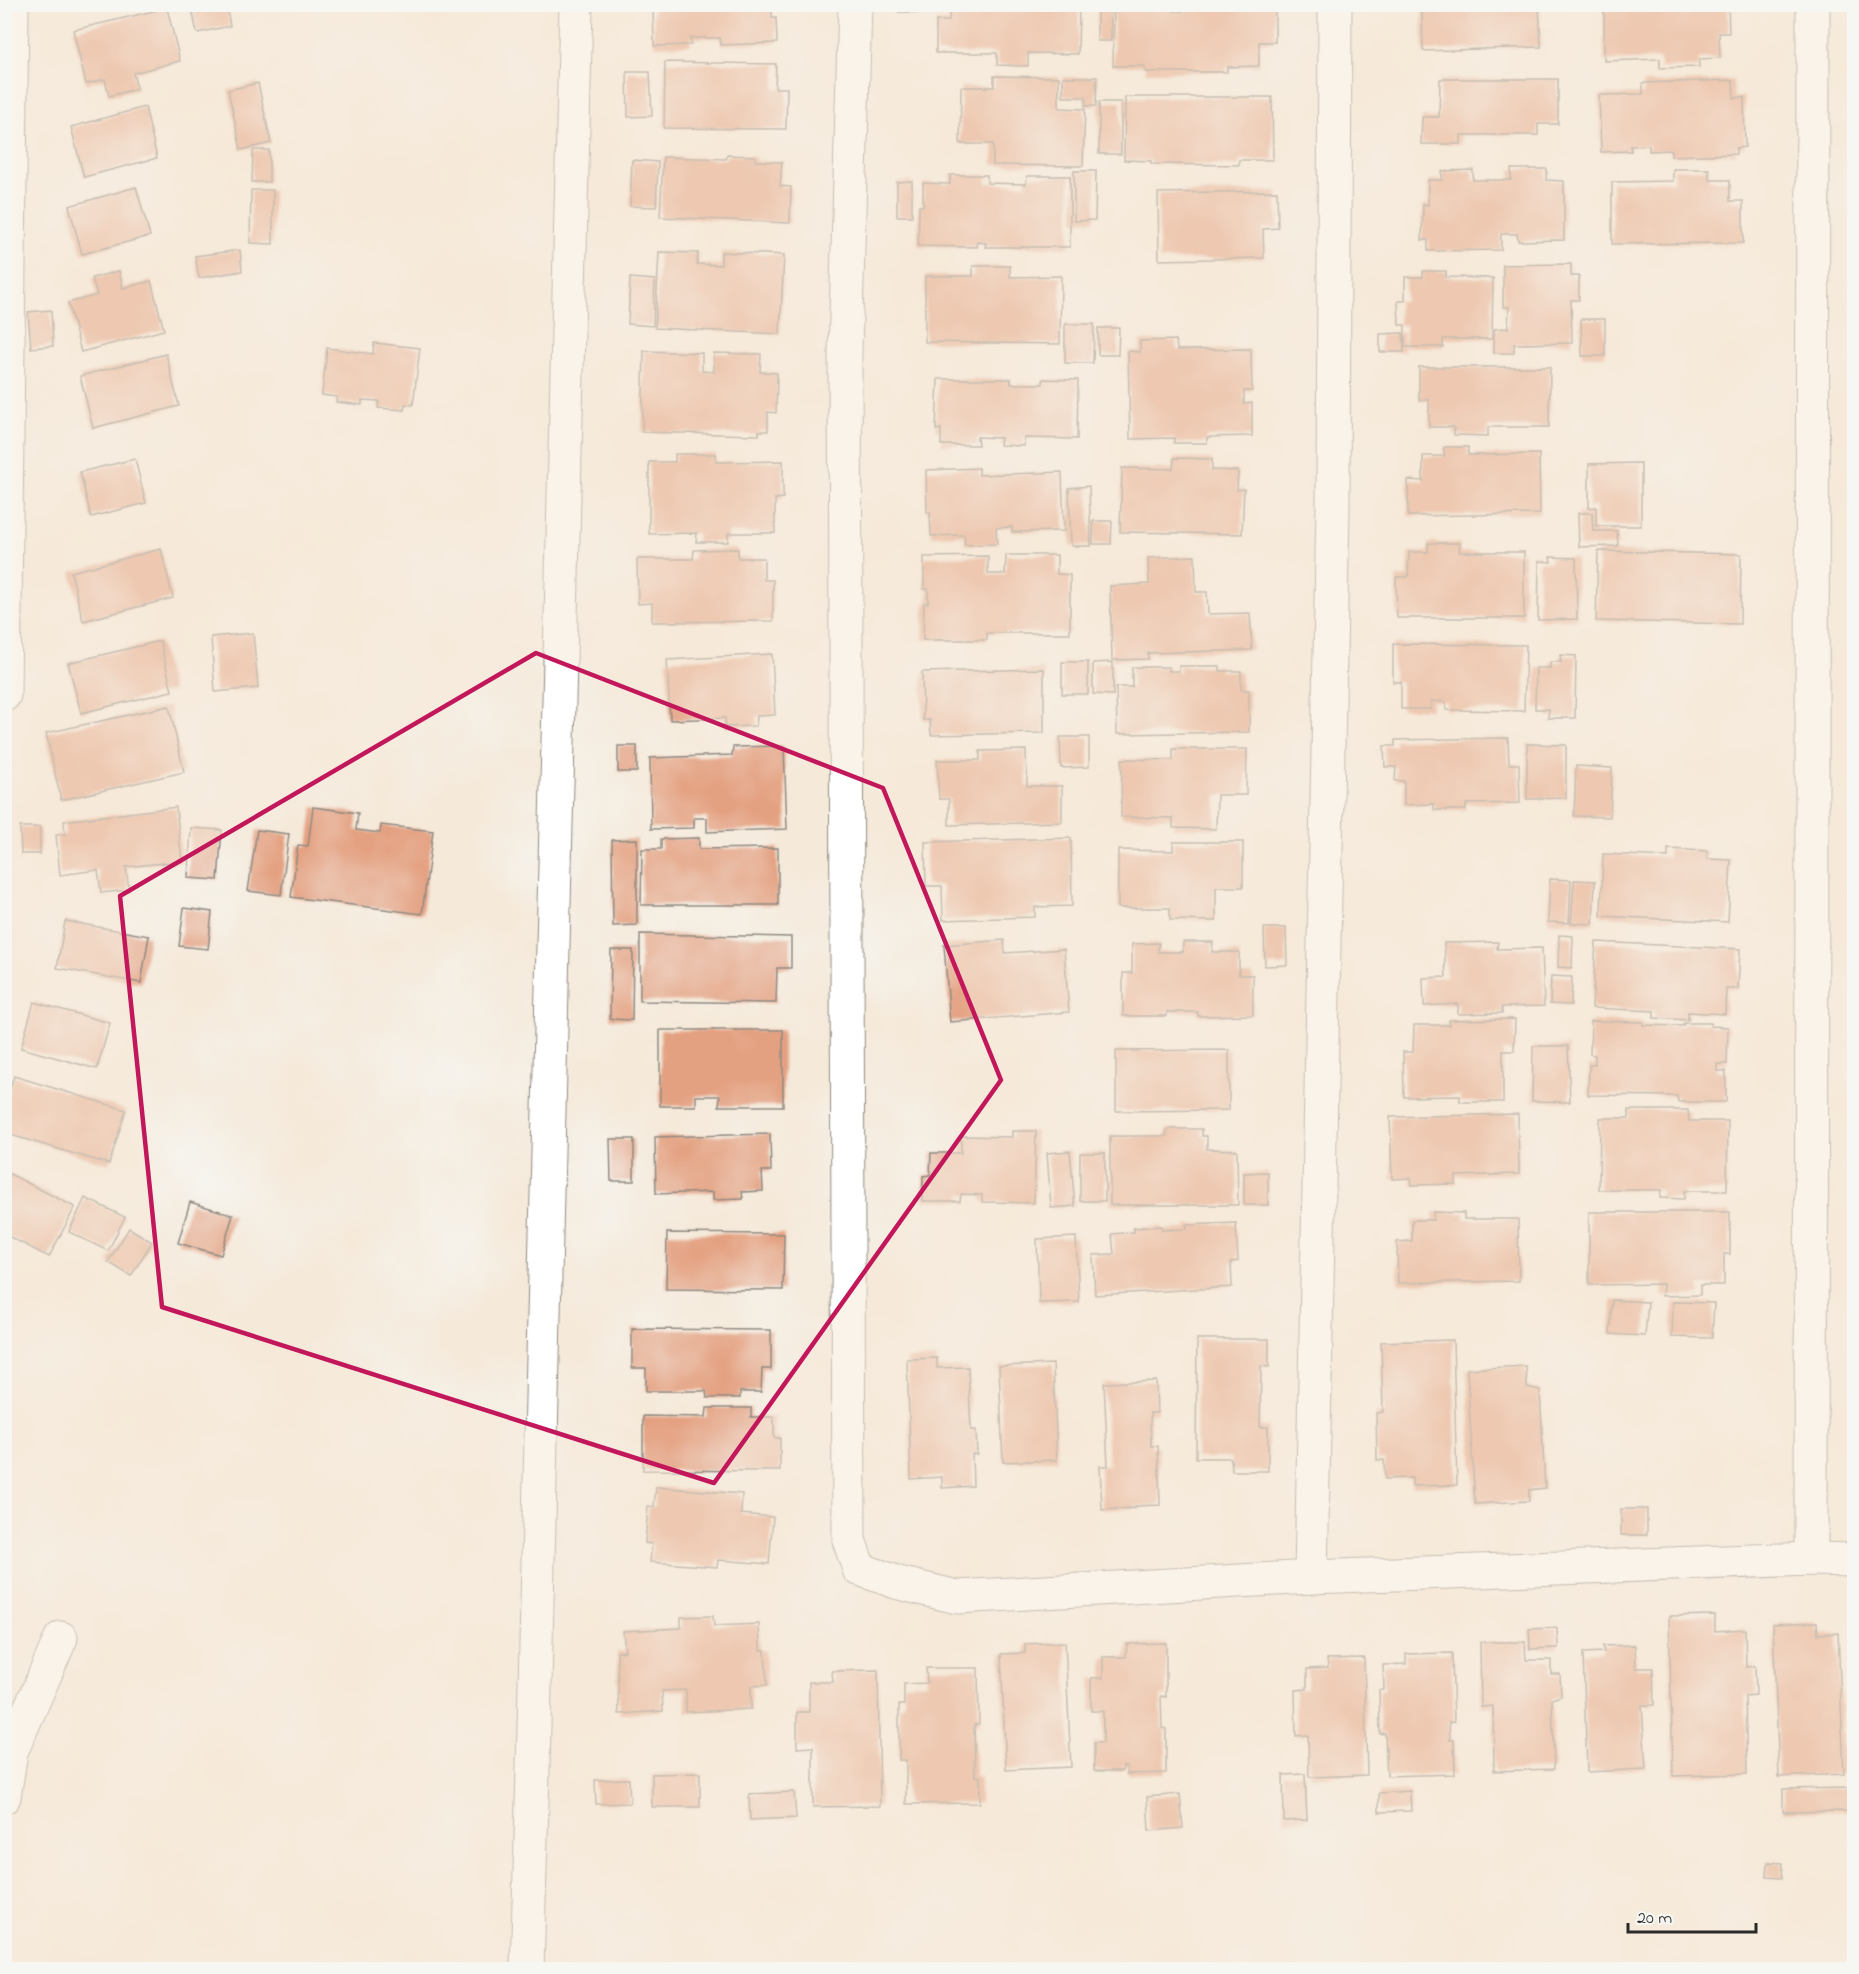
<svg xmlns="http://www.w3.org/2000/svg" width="1859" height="1974" font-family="'Indie Flower',sans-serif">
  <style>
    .building { fill: #e4a181 }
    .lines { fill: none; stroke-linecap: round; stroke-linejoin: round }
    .minor-casing { stroke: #908a82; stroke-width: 35 }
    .minor { stroke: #fff; stroke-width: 33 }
    .marked { fill: none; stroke: #c2185b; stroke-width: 4.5; stroke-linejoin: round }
  </style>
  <rect width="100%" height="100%" fill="#f6f6f2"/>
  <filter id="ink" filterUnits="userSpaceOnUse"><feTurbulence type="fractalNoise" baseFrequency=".0167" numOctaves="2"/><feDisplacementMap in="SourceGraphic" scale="12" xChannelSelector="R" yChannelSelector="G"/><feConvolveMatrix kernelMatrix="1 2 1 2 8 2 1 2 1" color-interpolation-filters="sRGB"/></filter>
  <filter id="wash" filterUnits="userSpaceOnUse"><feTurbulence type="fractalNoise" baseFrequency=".008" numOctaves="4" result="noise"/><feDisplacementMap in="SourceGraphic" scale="24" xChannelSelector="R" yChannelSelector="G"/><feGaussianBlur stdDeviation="1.35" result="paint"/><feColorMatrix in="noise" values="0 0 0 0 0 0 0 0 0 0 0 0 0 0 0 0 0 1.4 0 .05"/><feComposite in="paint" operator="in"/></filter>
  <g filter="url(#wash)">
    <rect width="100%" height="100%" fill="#f5e9d9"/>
    <g id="blocks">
      <g class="building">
        <path d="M191,4H226L230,26L197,33Z"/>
        <path d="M653,4H772V18H776L777,43L721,45L720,38H690L691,45L654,46Z"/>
        <path d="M899,4H936V13L899,12Z"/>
        <path d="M949,4H1079L1078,54L1028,53V66L997,65V53H936V21H949Z"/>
        <rect x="1097" y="4" width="14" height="37"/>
        <path d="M1174,4V11H1189V4H1275V42H1259V66L1227,67V72H1145V66H1113L1114,5Z"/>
        <path d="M1435,4H1539L1541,47L1423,51L1422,11H1435Z"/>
        <path d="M1604,4H1728L1729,33H1719L1720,58L1699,59V67L1660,68V59L1604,61Z"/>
        <path d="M167,8L180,61L133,73L137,89L109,96L105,79L86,84L73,30Z"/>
        <path d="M665,62L776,64L775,88H787L786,129L664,128Z"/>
        <path d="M627,72H650L652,116L628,117Z"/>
        <path d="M994,76L1059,77V108L1085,109L1083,166L993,165V144H960L961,87H994Z"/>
        <path d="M1063,77H1097L1096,106H1085L1086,97H1063Z"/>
        <path d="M1440,79H1558V124H1538V135H1461V144H1421L1422,117H1439Z"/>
        <path d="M1733,80L1734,98L1744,97L1745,147L1736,148V154L1671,156V150L1649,151V145L1630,146L1631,151L1601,152L1599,95L1643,94V83Z"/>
        <path d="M258,83L271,143L241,150L228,90Z"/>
        <path d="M1125,97H1272L1273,160H1239V165L1151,164V161L1124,160Z"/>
        <rect x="1099" y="102" width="22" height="52"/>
        <path d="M145,107L157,158L84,177L71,127Z"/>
        <path d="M253,150H269V182H252Z"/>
        <path d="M727,155L755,156V161L782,162L780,186L791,187L790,223L660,217L663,157L726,159Z"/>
        <path d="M632,160L658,162L656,207L630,206Z"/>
        <path d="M1511,169H1547L1546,180L1564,181V240L1518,241L1517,234H1501V250L1428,251V240H1422L1423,204L1428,205V180H1442V171L1473,170V180H1511Z"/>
        <path d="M1673,169H1709V180H1730V201H1743V243L1612,244V182L1673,181Z"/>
        <path d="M1074,171H1096L1095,220L1074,221Z"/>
        <path d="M950,175H987V183L1026,184L1027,176H1070V247H985L986,243L977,242V247L918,246L919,206H923V183L950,184Z"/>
        <path d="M912,181V216H897V182Z"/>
        <path d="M136,187L150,236L82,254L69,206Z"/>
        <path d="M251,190H273V244L250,243Z"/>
        <path d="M1277,191L1278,228L1263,229L1264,258L1159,260L1158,193Z"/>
        <path d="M240,250L242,271L199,278L195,256Z"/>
        <path d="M659,252L698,253L697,264L721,265V252L784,255L780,334L655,328Z"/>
        <path d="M1571,264V276H1579V300H1571L1572,343L1514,344V353H1494V329L1508,328L1509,307H1503V265Z"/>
        <path d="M973,266H1010V277L1061,276L1060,344L925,342V276H973Z"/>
        <path d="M119,271L123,288L151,281L164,330L81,352L68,303L97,295L92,278Z"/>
        <path d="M1423,271H1446V277L1493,278L1492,339H1443V347H1405V325H1399L1398,301H1405V277H1423Z"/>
        <path d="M630,278L655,280L653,326L628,324Z"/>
        <path d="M51,310L53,346L31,348L28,312Z"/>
        <path d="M1581,319H1605V356H1582Z"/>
        <path d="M1065,324H1094L1093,363H1065Z"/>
        <path d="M1098,328H1119L1118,355H1098Z"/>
        <path d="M1403,333L1404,352H1380V334Z"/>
        <path d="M1176,340L1177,350L1251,349L1252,391H1244V404L1252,403V436L1207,437V443H1174V438L1130,439L1128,351L1140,352V341Z"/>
        <path d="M374,343L420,348L413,405L405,404L404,410L378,408L379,401L362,400V405L336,402L337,397L322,395L327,348L373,354Z"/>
        <path d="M644,351L702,353V371L714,372V353L761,354L760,372L777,373L776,413L768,412V431H759V435L642,432Z"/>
        <path d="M166,354L179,406L93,428L80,376Z"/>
        <path d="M1419,367H1550L1549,427H1488V436L1454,435V427H1429V400H1419Z"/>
        <path d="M938,379H1011V384H1043V379L1078,380L1077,439L1024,438V446L1000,445L1001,438L977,437L978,445H941V429L936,430Z"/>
        <path d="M1444,447H1468V455L1539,454L1540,514L1408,516V480L1423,481V456H1444Z"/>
        <path d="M675,454H716V462L783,461V498L775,499V533H728V542H696L697,533L649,534V462H675Z"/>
        <path d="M1174,458L1212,459V470L1238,471L1237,490L1244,489L1242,534L1120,532L1122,468L1173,469Z"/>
        <path d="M135,459L146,503L91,517L80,472Z"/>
        <path d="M1641,463V526H1596V507L1589,508V464Z"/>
        <path d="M979,468V475L1062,472L1064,531L1012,532V527L996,528L997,544L965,545L964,535L931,536L930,512L927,513L926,470Z"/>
        <path d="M1089,486L1091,546H1071L1069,488Z"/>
        <path d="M1578,513H1592L1593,531H1617L1618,546L1579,547Z"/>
        <path d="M1093,521H1112L1111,544H1093Z"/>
        <path d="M1428,543H1460L1459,552H1524V618H1397L1396,577H1408L1409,552H1428Z"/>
        <path d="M161,549L173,598L83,621L71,572Z"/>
        <path d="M738,549V558H764V580H773V621L652,622V603L638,604L637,559H693L694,550Z"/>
        <path d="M1598,551L1741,554L1740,624L1596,621Z"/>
        <path d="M1006,555H1057V574L1070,575V633H987V640H923L924,603H928V589H924V557L988,556V574H1005Z"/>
        <path d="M1195,556L1196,592H1207L1208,614L1250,613L1252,650L1148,653V659L1112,660L1110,586L1149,584L1148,558Z"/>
        <path d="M1550,557L1576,558L1577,619L1538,620L1539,561L1551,562Z"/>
        <path d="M253,633L258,688L215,692L211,637Z"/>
        <path d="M160,641L172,691L81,713L68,663Z"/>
        <path d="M1393,644L1526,645L1524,711L1446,710V702L1431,701V709H1401V682H1393Z"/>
        <path d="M772,654L775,715L757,716L756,726L725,727V718L670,720L667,660Z"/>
        <path d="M1560,655L1576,656L1575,718H1548L1549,709H1535L1536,668H1550V662H1561Z"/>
        <rect x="1062" y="662" width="26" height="32"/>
        <path d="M1113,662V695L1093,694V663Z"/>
        <path d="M1179,666H1220V671H1241V690H1249V732L1117,734L1116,687H1132V667H1169V671H1179Z"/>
        <path d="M1044,669V733L931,735L930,720H923L922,672Z"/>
        <path d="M169,706L184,772L61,800L46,733Z"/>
        <path d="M1060,737H1089V767L1061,768Z"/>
        <path d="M1508,738L1509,764H1519L1520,803L1466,804V810H1434V804L1404,805V781H1395L1396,767H1385L1384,746H1395V740Z"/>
        <path d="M1527,744L1566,745V798L1527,799Z"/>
        <rect x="618" y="746" width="19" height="26"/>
        <path d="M784,746L787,829L707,832V818H694V828L651,829L650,758L732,755L733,747Z"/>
        <path d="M1173,749H1247L1246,795H1217L1216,829L1173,828V818L1121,817L1122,759L1173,760Z"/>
        <path d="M1026,750L1027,786H1062V822L949,825V799H939L937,760H980V751Z"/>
        <path d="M1576,766L1612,768L1610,817L1574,816Z"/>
        <path d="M176,807L182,861L126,867L129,890L101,893L98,870L60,875L56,835L65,834L64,821Z"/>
        <path d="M313,807L358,813L356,830L380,833L381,825L433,831L422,914L291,897L298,845L308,846Z"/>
        <path d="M20,827H40V854H21Z"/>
        <path d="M191,828L222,830L218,880L188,878Z"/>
        <path d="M257,830L289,834L281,895L248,891Z"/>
        <path d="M699,838V849L778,848V905H641L642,849H661V839Z"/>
        <path d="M1071,838L1072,906L1035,907V917L943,920L942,886H926L925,842Z"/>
        <path d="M637,839V925L613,926L612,840Z"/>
        <path d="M1173,842H1243V887H1216V921L1170,920V908H1118V850L1173,851Z"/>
        <path d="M1668,849L1707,851V859L1731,860L1728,922L1601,916L1603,854L1668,857Z"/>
        <path d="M1550,879L1571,880L1569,923L1548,922Z"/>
        <path d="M1574,880L1595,881L1593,924L1571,923Z"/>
        <path d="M184,908L212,912L208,949L179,946Z"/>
        <path d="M65,921L149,936L141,983L57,968Z"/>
        <path d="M1264,928H1286L1287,965L1265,966Z"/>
        <path d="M640,934L791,937V968H777L776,1003L640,1001Z"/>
        <path d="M1559,935L1573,936L1572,968L1558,967Z"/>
        <path d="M1004,940L1005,953L1064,949L1069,1012L950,1022L944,945Z"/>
        <path d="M1183,942H1213L1212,952H1239V975H1253V1015L1198,1016V1012H1167V1016H1123V973H1132V944L1159,943L1158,952H1183Z"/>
        <path d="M1498,942L1497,949L1542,948L1544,1006L1502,1007V1013L1458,1014V1004L1424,1006L1423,978L1446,977L1444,943Z"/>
        <path d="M1596,942L1740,949L1738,989H1726L1725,1014L1688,1012V1020L1654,1018V1011L1592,1008Z"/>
        <path d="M611,950H633L632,1020L610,1019Z"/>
        <path d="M1551,976L1572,977L1571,1005L1550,1004Z"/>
        <path d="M34,1002L110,1023L97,1069L21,1048Z"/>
        <path d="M1515,1019L1514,1051H1503V1102H1460V1096L1404,1097L1403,1052H1413L1414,1025H1449V1020Z"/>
        <path d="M1591,1021L1643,1022V1025L1683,1026L1684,1023H1711V1026L1728,1027L1727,1064H1717V1071H1726V1102H1678L1677,1096L1588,1095L1589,1065H1595V1055L1590,1054Z"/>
        <path d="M660,1030H783V1106H719L720,1096H696V1106H660Z"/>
        <path d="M1533,1046H1568L1570,1102L1532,1101Z"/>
        <path d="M1229,1050V1110L1116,1111V1051Z"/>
        <path d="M14,1076L126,1110L109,1164L4,1133V1108Z"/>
        <path d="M1629,1110H1688L1689,1121H1728L1727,1191H1684V1199L1660,1198L1661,1190H1599L1600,1118H1629Z"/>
        <path d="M1518,1114L1519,1174L1456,1176V1184L1412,1185L1411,1178L1392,1179L1390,1117Z"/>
        <path d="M1167,1129H1202V1136H1207V1149L1237,1150L1238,1205H1110V1136H1166Z"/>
        <path d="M1012,1131H1036L1034,1203L982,1202V1195L961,1194L960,1201H923V1176L930,1175L931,1153H961V1136L1012,1137Z"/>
        <path d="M770,1134L771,1171H762L763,1191L742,1192L743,1199L713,1200V1192L656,1194L655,1137Z"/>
        <path d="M610,1139H634V1181H611Z"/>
        <path d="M1070,1151L1075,1206L1051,1208L1047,1153Z"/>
        <rect x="1080" y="1153" width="25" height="48"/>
        <path d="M4,1171L75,1207L49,1257L4,1234Z"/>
        <path d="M1268,1172V1205H1244V1173Z"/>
        <path d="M85,1198L125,1217L108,1251L69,1232Z"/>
        <path d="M190,1202L233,1215L221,1255L178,1243Z"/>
        <path d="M1433,1212L1464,1213V1219H1518L1519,1281L1398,1283L1397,1242L1412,1241V1220H1433Z"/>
        <path d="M1589,1212H1730V1254H1724V1285H1700V1295L1662,1296L1663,1284L1589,1285Z"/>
        <path d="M1236,1223L1238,1261L1231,1262L1232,1287L1095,1295L1093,1255L1114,1254L1112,1234L1134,1232V1228L1162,1226V1230L1187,1229L1186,1225Z"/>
        <path d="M129,1228L152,1242L131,1276L108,1262Z"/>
        <path d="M667,1233L784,1234L783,1290L666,1289Z"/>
        <path d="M1076,1237L1079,1302L1039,1303L1037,1239Z"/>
        <path d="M1612,1300L1648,1302L1645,1336L1610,1334Z"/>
        <path d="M1673,1302L1714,1303L1712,1338L1672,1337Z"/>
        <path d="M632,1329L771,1330V1369H762L761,1392H740V1398H707L706,1391H646V1368H632Z"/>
        <path d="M1197,1339H1269V1367L1261,1366L1260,1427H1268V1471H1232L1231,1458H1196Z"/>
        <path d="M1453,1340L1457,1485L1412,1486V1478L1385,1479L1384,1460H1377L1376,1413L1383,1412L1381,1342Z"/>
        <path d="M937,1358V1368L968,1367L971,1430H976L977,1454H972L973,1486L942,1488V1477L911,1479L907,1359Z"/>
        <path d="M1053,1364L1057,1460L1003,1462L999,1366Z"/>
        <path d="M1526,1366L1527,1387L1540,1390L1545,1488L1529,1490V1501L1475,1504L1467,1369Z"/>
        <path d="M1156,1381L1157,1413H1150L1151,1446H1158L1160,1505L1135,1506L1136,1508L1102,1510L1100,1466H1108L1104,1383Z"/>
        <path d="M707,1408H751V1417H774V1438H780V1471L643,1470V1416L706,1417Z"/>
        <path d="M656,1487L742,1494L741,1514L773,1517L769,1564L718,1560L717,1567L650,1562L652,1544L645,1543L648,1506L654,1507Z"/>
        <rect x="1621" y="1509" width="26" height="26"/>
        <path d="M1715,1615V1631L1745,1629L1746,1667L1755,1666L1756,1695L1745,1696L1747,1774L1673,1776L1669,1616Z"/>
        <path d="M713,1616L714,1626L759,1624L760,1650H765L767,1685L751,1686V1709L686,1712V1690L662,1691L663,1711L619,1714L617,1652L625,1651L623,1631L681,1628V1617Z"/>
        <path d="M1817,1622L1818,1634L1838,1633L1844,1774L1779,1777L1773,1624Z"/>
        <path d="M1557,1628L1558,1648L1530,1649L1529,1629Z"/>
        <path d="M1065,1642L1071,1767L1006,1770L1001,1654L1025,1653V1644Z"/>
        <path d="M1480,1642H1525L1526,1660H1551V1674H1560L1561,1696L1552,1699L1554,1769L1494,1771L1493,1706L1481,1707Z"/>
        <path d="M1166,1643V1697L1161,1696L1162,1728L1166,1729V1773L1127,1774V1766H1123L1122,1771H1094V1743H1103V1711H1091V1678H1103V1657H1126L1127,1644Z"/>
        <path d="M1635,1645L1636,1668H1653L1654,1705H1642L1646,1769L1587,1772L1583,1653L1604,1652L1603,1646Z"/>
        <path d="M1452,1653L1454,1722H1449L1450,1740H1454L1455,1774L1387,1776L1385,1733L1380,1734L1379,1690H1384L1383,1665L1406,1664V1654Z"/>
        <path d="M1364,1658L1367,1775L1309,1777L1308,1735L1296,1736L1295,1690L1307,1689V1669L1328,1668L1327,1659Z"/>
        <path d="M926,1668H978L979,1724L974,1725L975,1776L980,1777V1803L906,1804V1760H899V1705H904V1684L927,1683Z"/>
        <path d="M878,1670L880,1806L813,1807V1747L797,1748V1712H809V1682H833L832,1671Z"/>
        <path d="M700,1773V1807H652V1774Z"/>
        <path d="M1305,1774L1307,1820L1284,1821L1283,1775Z"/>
        <path d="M629,1779L630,1803L596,1804L595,1780Z"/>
        <path d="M1854,1788V1811L1783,1812V1789Z"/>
        <path d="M1410,1791L1411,1811L1379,1812V1793Z"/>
        <path d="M794,1792L796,1818L750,1820L749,1794Z"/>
        <path d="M1180,1794L1183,1828L1149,1831L1147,1797Z"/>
        <path d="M1768,1862L1783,1863L1782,1878L1767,1877Z"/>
      </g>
    </g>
  </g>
  <g filter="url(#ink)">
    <use href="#blocks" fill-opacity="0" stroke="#908a82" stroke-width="1.5"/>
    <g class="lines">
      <defs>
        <g id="minor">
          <path d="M855,4L845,353L849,1540L859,1569L899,1583L957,1597L1311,1577L1811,1559L1854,1560"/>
          <path d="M4,695L12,4"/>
          <path d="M1811,1559L1813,4"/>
          <path d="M1311,1577L1333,507L1335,4"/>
          <path d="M4,1797L11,1752L61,1638"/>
          <path d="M527,1970C547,1315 564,660 576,4"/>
        </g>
      </defs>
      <use href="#minor" class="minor-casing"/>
      <use href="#minor" class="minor"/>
    </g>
  </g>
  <path d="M0 0H1859V1974H0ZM536,653L883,788L1001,1080L714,1483L162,1307L120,896Z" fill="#f5e9d9" fill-opacity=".55" fill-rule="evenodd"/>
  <path class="marked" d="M536,653L883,788L1001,1080L714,1483L162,1307L120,896Z"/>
  <rect width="1859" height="1974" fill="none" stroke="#f6f6f2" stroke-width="24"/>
  <path d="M1628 1923v9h128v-9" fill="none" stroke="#2b2b2b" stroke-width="3"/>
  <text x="1637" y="1923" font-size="18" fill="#2b2b2b" stroke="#f6f6f2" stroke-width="4.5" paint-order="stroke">20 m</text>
</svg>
